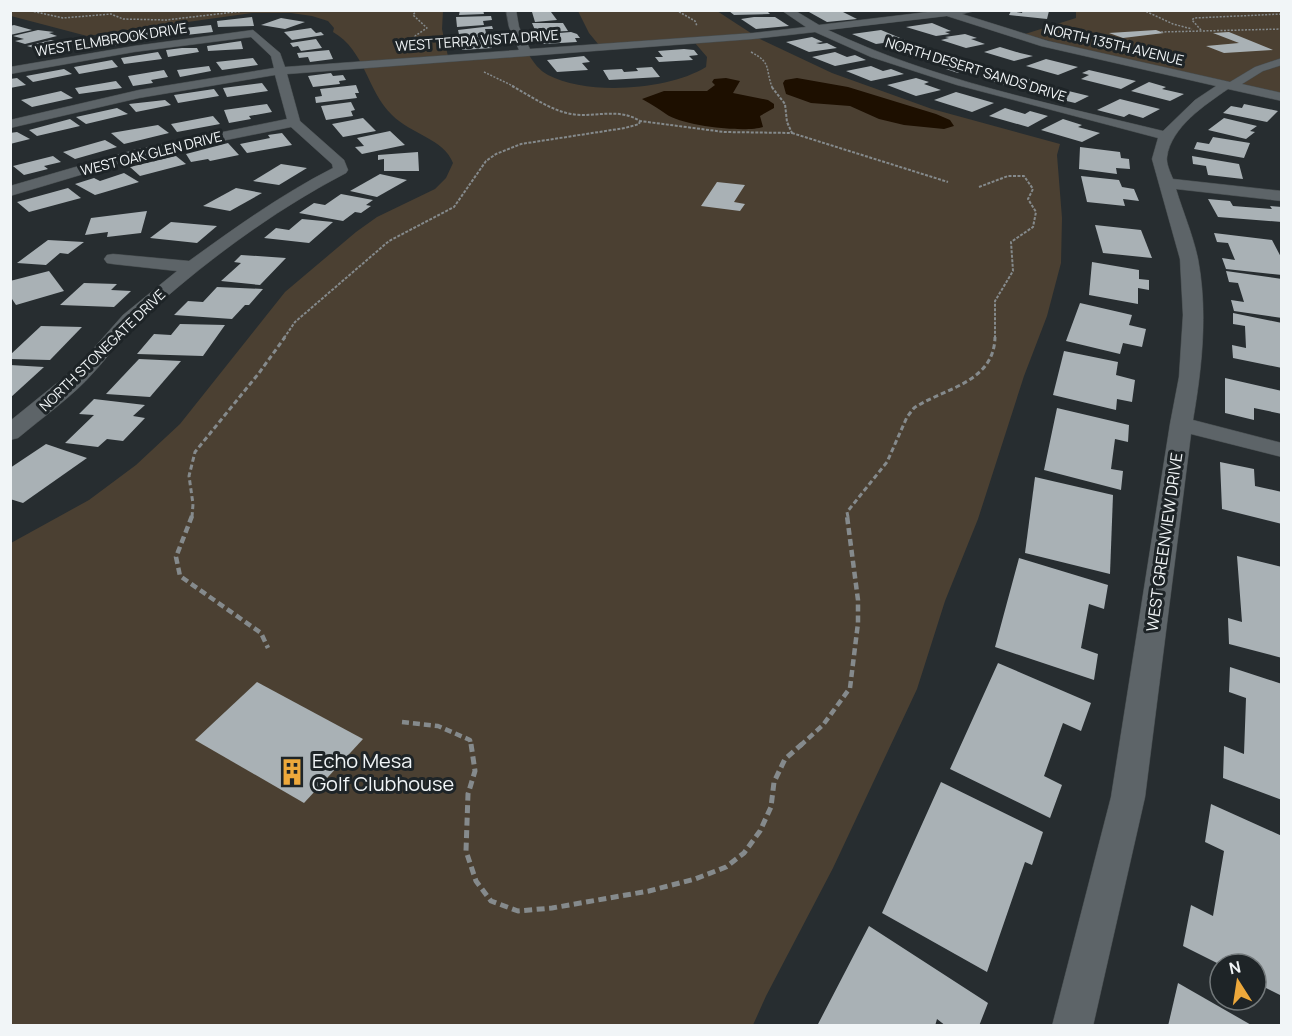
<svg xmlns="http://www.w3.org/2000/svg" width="1292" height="1036" font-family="Manrope,sans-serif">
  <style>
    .green { fill: #4b4032 }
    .water { fill: #1d0f00 }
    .building { fill: #a9b1b5 }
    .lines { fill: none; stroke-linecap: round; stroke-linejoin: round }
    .minor-casing { stroke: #464c4e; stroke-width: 1 }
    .path-far4 { stroke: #858a8c; stroke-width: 1.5; stroke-dasharray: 2 1.5; stroke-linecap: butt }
    .path-far3 { stroke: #858a8c; stroke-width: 2; stroke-dasharray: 3 1.5; stroke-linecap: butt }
    .path-far2 { stroke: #858a8c; stroke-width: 3; stroke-dasharray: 5 3; stroke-linecap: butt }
    .path-far1 { stroke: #858a8c; stroke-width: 4.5; stroke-dasharray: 7 4; stroke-linecap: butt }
    .path { stroke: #858a8c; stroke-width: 5; stroke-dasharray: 8 4.5; stroke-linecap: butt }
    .minor { fill: #5d6468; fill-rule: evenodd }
    .labels { text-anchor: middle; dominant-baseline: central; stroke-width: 6; stroke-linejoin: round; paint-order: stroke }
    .far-street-label { font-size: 14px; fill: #f1f5f7; stroke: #1e2427 }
    .street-label { font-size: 16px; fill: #f1f5f7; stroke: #1e2427 }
    .near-poi-label { font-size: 20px; fill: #f1f5f7; stroke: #1e2427; text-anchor: start }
  </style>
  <rect width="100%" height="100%" fill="#272d30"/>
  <g class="green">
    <path d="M10,11H443L442,29L449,61L529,55C534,63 539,70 548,75C588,96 669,90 706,67L707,57L695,43L603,50L589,33L578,11H717L760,39L832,73L932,109L1060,144L1057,155L1062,218L1061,263L1047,316L1024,376L978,519L945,601L917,689L833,868L766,996L753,1025H11V543L89,500L136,465L180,424L285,292L356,232L377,217L435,189L446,178L453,163C444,139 411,134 392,115C367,91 365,50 333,32L334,28L328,21L312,16L291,13H252L87,36L11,16Z"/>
    <path d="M1076,11H1281V93L1085,51L1025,34L1076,18Z"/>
  </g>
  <g class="water">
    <path d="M726,78L740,81L733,93L768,100L774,104V108L760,116L763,127C745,133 683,126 666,114C659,109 651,104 642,99L664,91H707L715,85L712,82L714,79Z"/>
    <path d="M797,78L848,87L936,114L950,120L954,126L944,129L904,125L879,119L850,106L811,103L786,94L783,83L785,80Z"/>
  </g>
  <g class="building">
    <path d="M460,10H483L484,14L459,15Z"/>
    <path d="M766,10L770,14L734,15L729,11Z"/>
    <path d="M1023,10H1047L1049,11L1047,19L1009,15L1011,11L1022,13Z"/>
    <path d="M819,11H841L857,19L827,22L809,12Z"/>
    <path d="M532,12H551L557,20L535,22Z"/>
    <path d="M491,16L492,20L483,21L484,25L457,27L456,17Z"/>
    <path d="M252,17L254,26L218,27L217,21Z"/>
    <path d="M754,17H775L789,26L756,29L741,19Z"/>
    <path d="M281,18L305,22L285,29L261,25Z"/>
    <path d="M532,23H563L568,31L547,32L545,29L535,30Z"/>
    <path d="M932,23L951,31L945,32L950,34L936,36L906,27Z"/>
    <path d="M14,25L32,30L10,35V26Z"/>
    <path d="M211,25L213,32L177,36L175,29Z"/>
    <path d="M492,26L493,29H485L486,33L495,32L497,36L460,39L458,30Z"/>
    <path d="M311,28L316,33L321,32L324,35L292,40L284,32Z"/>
    <path d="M38,30L54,32L49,33L57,36L25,44L15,41L24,39L13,36Z"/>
    <path d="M165,30L169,37L133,42L129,35Z"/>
    <path d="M881,30L905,40L876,44L852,34Z"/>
    <path d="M1156,30L1164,33L1123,38L1109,33Z"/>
    <path d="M571,32L577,34L580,38H575L577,42L543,44L541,39L549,38L547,34Z"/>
    <path d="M1229,32L1273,50L1224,53L1206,46L1239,43L1213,33Z"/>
    <path d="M965,34L977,38L971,39L985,44L966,48L941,40L949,38L945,37Z"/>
    <path d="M812,37L823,42L816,43L820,44L827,43L837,48L809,52L786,42Z"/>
    <path d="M497,38L499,43H491L492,48L462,50L460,41Z"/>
    <path d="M316,39L322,48L301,51L298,46L293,47L290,43Z"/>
    <path d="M51,40L70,45L45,51L27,46Z"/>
    <path d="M114,40L119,45L82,51L78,45Z"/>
    <path d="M241,41L243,49L208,51L207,46Z"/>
    <path d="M913,43L945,55L924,59L914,58L901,53L907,52L894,47Z"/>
    <path d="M1000,47L1020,53L1033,56L1014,61L984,52Z"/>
    <path d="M182,48H197L199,52L168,57L166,50Z"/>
    <path d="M684,49L694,50L698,55L689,56L693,60L659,62L655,57H663L658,51Z"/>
    <path d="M329,50L333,59L310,62L308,57L299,58L297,53Z"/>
    <path d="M158,52L162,59L124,64L121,58Z"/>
    <path d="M835,52L847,57L855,55L866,60L835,66L812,57Z"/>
    <path d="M584,56L590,62L582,63L588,70L557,72L547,60Z"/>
    <path d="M955,57L984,67L958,73L946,69L952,68L936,62Z"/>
    <path d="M253,58L258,65L222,70L216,62Z"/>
    <path d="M1046,59L1078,67L1058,75L1026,66Z"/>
    <path d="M112,60L118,67L79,74L74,67Z"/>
    <path d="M209,66L211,71L180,77L177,70Z"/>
    <path d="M871,66L883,71L891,69L904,74L871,81L846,71Z"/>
    <path d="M652,67L660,77L609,80L603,70L622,69L624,72L638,71L636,68Z"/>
    <path d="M64,69L72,74L33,82L26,76Z"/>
    <path d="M164,70L168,77L151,80L153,83L133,86L128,76Z"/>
    <path d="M1089,70L1136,81L1121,89L1081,79L1089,75L1082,73Z"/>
    <path d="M1001,71L1037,81L1015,89L983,78Z"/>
    <path d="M331,73L333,76L343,75L346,80L339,81L340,84L313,87L308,76Z"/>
    <path d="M17,78L26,85L10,88V79Z"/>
    <path d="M916,78L929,82L924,84L941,90L916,96L887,85Z"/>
    <path d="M116,81L122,88L79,94L75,88Z"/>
    <path d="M1149,82L1166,87L1162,89L1184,94L1170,101L1131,91Z"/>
    <path d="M262,83L268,91L227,97L223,88Z"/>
    <path d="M356,85L359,93H355L357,98L316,103L315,97L322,96L320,89Z"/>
    <path d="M1052,87L1089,96L1075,103L1038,94Z"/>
    <path d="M214,89L219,96L178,103L174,95Z"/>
    <path d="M61,91L73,98L32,107L21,100Z"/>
    <path d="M956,92L994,103L972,112L934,100Z"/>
    <path d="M1120,99L1160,109L1143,118L1129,114L1124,117L1097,110Z"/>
    <path d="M165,100L171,105L136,112L129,104Z"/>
    <path d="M351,102L355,110L351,111L353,116L326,120L321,106Z"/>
    <path d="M267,104L272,112L249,116L251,119L229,123L224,110Z"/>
    <path d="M1244,104L1278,111L1267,122L1223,113L1231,106L1242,108Z"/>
    <path d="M117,108L128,114L86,124L76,117Z"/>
    <path d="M1005,108L1025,114L1030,111L1048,116L1028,127L989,116Z"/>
    <path d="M213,116L220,124L177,132L171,124Z"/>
    <path d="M363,118L376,131L343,137L332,124Z"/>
    <path d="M1224,118L1257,126L1250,131L1255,132L1246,139L1208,130Z"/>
    <path d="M70,119L80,126L37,136L29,130Z"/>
    <path d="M1063,119L1082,125L1078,127L1100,133L1082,142L1041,130Z"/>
    <path d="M158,125L169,133L124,144L111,133Z"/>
    <path d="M390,131L405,145L362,154L355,147L364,146L357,138Z"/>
    <path d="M17,132L30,139L10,144V133Z"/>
    <path d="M282,133L292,145L247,153L240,144L270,138L268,135Z"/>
    <path d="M1213,137L1250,143L1244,158L1194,149L1197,142L1209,144Z"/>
    <path d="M105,140L117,147L75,159L63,152Z"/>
    <path d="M228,143L239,155L210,161L208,159L191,162L186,154Z"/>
    <path d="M1080,147L1120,152L1121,158L1129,159L1130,169L1116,168L1117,174L1079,169Z"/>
    <path d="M418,152L419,171H384V159L378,160V155Z"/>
    <path d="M53,156L61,162L44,166L48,169L24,175L13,166Z"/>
    <path d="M176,156L186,164L140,176L130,167Z"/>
    <path d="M1192,156L1239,164L1243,179L1208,175L1206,166L1193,164Z"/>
    <path d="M281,164L307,168L279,185L253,181Z"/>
    <path d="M124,173L139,182L95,195L75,184L94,178L100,181Z"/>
    <path d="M380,174L407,180L377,197L350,191Z"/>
    <path d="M1081,176L1119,180L1122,187L1134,189L1139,201L1123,199L1125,206L1087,202Z"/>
    <path d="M717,182L745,185L734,202L745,204L740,211L701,206Z"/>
    <path d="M68,188L81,198L29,212L17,202Z"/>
    <path d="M236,188L262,193L230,211L203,206Z"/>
    <path d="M341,194L373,200L366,205L371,206L361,213L355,212L343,221L299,213L314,203L325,205Z"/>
    <path d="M1208,199L1230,201L1233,206L1272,209L1270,206L1282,207V222L1218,217Z"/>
    <path d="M147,211L141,233L107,237L108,232L85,235L91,218Z"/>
    <path d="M302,219L333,222L309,243L264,238L276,228L289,230Z"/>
    <path d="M171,222L217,226L197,243L150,238Z"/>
    <path d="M1095,225L1141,230L1152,258L1103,253Z"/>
    <path d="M1214,233L1272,240L1282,259V275L1226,269L1222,258L1235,260L1228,243L1217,242Z"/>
    <path d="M48,240L84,242L68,254L60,253L46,265L17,263Z"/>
    <path d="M241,255L286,258L260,285L221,281L241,263L234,262Z"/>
    <path d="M1092,262L1139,270V279L1149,280V290L1138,288V304L1089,295Z"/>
    <path d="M49,271L64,291L16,305L10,296V281Z"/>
    <path d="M1226,271L1282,279V318L1234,311L1231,300L1244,302L1238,283L1229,282Z"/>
    <path d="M84,283L117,284L111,290L131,291L114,307L60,305Z"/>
    <path d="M217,287L263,289L249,305H245L232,319L174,315L188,301L203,302Z"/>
    <path d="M1080,303L1132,315L1129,325L1146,329L1142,347L1123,343L1120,354L1066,341Z"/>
    <path d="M1233,313L1282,323V368L1233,358L1232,345L1246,348L1245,326L1233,324Z"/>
    <path d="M180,324L225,325L203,356L137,354L154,334L171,335Z"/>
    <path d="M41,326L82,327L50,360L10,359V355Z"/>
    <path d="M1064,351L1118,362L1116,375L1135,380L1132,402L1117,399L1116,410L1053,395Z"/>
    <path d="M139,359L181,361L150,397L106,394Z"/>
    <path d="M10,365L44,367L10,398Z"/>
    <path d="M1225,378L1282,391V414L1254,408V420L1225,413Z"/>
    <path d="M94,399L145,405L133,416L145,418L123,441L107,439L98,447L65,443L94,415L79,414Z"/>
    <path d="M1057,408L1129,425L1128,442L1115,439L1111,469L1123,471L1121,490L1044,470Z"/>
    <path d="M46,444L87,458L23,503L10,499V468Z"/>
    <path d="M1220,462L1254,469L1255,486L1282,492V524L1222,509Z"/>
    <path d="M1035,477L1113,495L1110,574L1025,553Z"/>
    <path d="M1237,556L1282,567V658L1229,644L1228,618L1242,622Z"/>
    <path d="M1019,558L1108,585L1104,609L1089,604L1081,648L1098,654L1094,680L995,647Z"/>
    <path d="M998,663L1091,703L1081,731L1063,723L1044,776L1062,785L1050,818L950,769Z"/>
    <path d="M1230,667L1282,684V800L1223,778L1224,746L1244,754L1246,698L1229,692Z"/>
    <path d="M257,682L363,739L304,803L195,740Z"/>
    <path d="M941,782L1043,832L1032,865L1025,862L987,972L882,913Z"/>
    <path d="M1211,804L1282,836V996L1256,983V964H1219L1183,946L1191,905L1213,916L1224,851L1205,842Z"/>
    <path d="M869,926L988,1003L979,1026H946L937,1019L935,1026H817Z"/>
    <path d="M1178,983L1253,1026H1168Z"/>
  </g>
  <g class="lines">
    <defs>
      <path id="minor" d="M506,10H516L519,27L530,49L753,33L806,27L781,10H794L819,25L944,10H979L962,14L1048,41L1230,82L1255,67L1282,58V65L1263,71L1242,84L1282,93V101L1228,89C1205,105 1171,127 1167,157C1166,163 1170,172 1173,179L1282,191V201L1176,189C1183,212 1193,235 1198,259C1208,312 1202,368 1193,420L1282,443V457L1191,434L1145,797L1093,1026H1052L1111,797L1170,424L1179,377L1183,315L1180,259L1152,159L1158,138L957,85L871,57L815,32L753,39L287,74L300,121L344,160L348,170L346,173C271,212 202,264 139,321C122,336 109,356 94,372C72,397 43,417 18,438L10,440V421L78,366L123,315L177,271L113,264L107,263L104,259L107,255L113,254L189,261C236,227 282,194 333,168L332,164L291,127L137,158L10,196V186L134,150L287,119L275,75L139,98L10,128V120L139,90L274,68L271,56L251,37L134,52L10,74V67L134,46L253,30L280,53L285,67L519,50L509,27ZM947,16L1041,46L1216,86L1195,100L1163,131C1052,104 932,80 828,30Z"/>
    </defs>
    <use href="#minor" class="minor-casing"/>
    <g class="path-far4">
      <path d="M27,10L63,18L111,14L123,19L166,20L252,10"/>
      <path d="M417,10L413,15L427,28L415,36L419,44"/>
      <path d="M676,10L695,21L697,26"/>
      <path d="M1143,10L1173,24L1192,29"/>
      <path d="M1201,30L1192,20L1194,18L1282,14"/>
      <path d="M1161,32L1282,29"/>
      <path d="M751,52C772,63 765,68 772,87"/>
      <path d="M484,72L515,87"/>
    </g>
    <g class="path-far3">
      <path d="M512,86C531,96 550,110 571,114C595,118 618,107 640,121L724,132L792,133L787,122L785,104L771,86"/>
      <path d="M792,133L948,182"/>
      <path d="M979,187L1008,176H1024L1033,189L1028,199L1036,212L1033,227L1011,242L1013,271L995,301V338"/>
      <path d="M284,338L295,322L389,241L454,207L486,161L496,154L521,144L625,128L639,124L640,121"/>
    </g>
    <g class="path-far2">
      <path d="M192,517L193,504L189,476L195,452L259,373L285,337"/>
      <path d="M848,517L847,512L887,462L907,417L914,408C944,388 994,383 995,337"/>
    </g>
    <g class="path-far1">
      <path d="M192,516L176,557L180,576L261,633L268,648"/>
      <path d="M402,722L438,726L470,740L471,746"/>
      <path d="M800,746L823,725L850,688L858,623V600L847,516"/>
    </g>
    <path class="path" d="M471,744L475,771L468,794L466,851L476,881L491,901L518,911L552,908L649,891L695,879L726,867L744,853L760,831L771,807L774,782L785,759L802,744"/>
    <use href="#minor" class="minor"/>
  </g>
  <defs>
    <symbol id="building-bare" viewBox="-9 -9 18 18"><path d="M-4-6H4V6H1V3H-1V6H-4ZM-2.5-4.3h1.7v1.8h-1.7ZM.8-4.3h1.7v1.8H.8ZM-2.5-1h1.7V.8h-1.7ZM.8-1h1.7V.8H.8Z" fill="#eda83b" stroke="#1e2427" stroke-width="2.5" paint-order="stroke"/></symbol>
  </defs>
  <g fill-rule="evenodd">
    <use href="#building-bare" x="273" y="753" width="38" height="38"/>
  </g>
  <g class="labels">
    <g class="far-street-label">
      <text transform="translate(111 39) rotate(-9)">WEST ELMBROOK DRIVE</text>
      <text transform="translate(477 40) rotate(-4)">WEST TERRA VISTA DRIVE</text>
      <text transform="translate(1114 44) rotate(13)">NORTH 135TH AVENUE</text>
      <text transform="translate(976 69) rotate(17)">NORTH DESERT SANDS DRIVE</text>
      <text transform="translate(151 153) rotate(-14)">WEST OAK GLEN DRIVE</text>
      <text transform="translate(102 350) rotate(-44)">NORTH STONEGATE DRIVE</text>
    </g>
    <g class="street-label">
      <text transform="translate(1164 542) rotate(-82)">WEST GREENVIEW DRIVE</text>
    </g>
    <g class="near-poi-label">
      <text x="312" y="760">Echo Mesa<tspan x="312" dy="23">Golf Clubhouse</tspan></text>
    </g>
  </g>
  <rect width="1292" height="1036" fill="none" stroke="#f1f5f7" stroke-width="24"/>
  <g transform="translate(1238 982) rotate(348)"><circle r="28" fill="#1e2427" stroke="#72787a" stroke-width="1.5"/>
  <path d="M0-4.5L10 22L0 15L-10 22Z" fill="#eda83b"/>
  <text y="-9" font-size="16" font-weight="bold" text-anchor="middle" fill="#f1f5f7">N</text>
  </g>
</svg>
